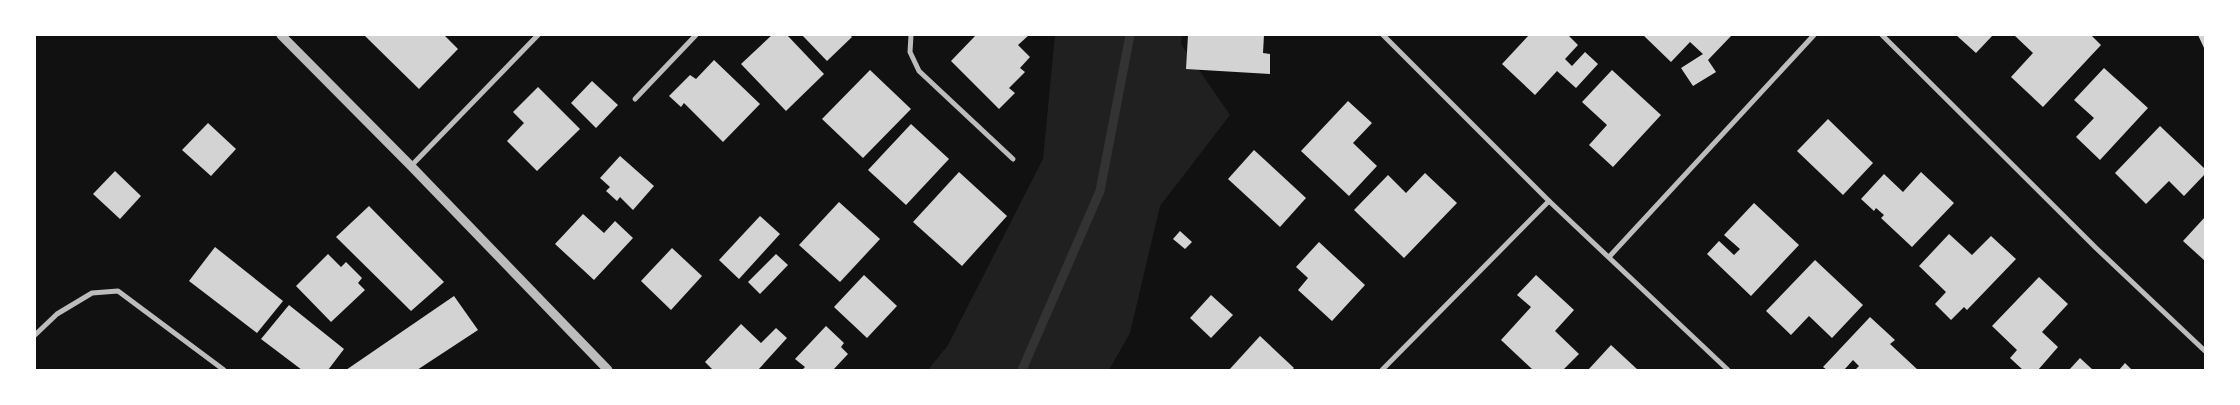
<svg xmlns="http://www.w3.org/2000/svg" width="2240" height="405" font-family="'IBM Plex Sans',sans-serif">
  <style>
    .green { fill: #202020 }
    .lines { fill: none; stroke-linecap: round; stroke-linejoin: round }
    .stream { stroke: #333; stroke-width: 9 }
    .building { fill: #d3d3d3 }
    .minor { stroke: #bcbcbc; stroke-width: 5 }
    .tertiary { stroke: #bcbcbc; stroke-width: 9 }
  </style>
  <rect width="100%" height="100%" fill="#111"/>
  <path class="green" d="M1055,35H1182L1181,44L1230,115L1160,206L1130,333L1109,370H928L948,345L1043,159Z"/>
  <g class="lines">
    <path class="stream" d="M1022,370L1100,191L1130,35"/>
  </g>
  <g class="building">
    <path d="M364,35H444L458,49L419,89Z"/>
    <path d="M772,35H787L824,74L786,111L741,64Z"/>
    <path d="M802,35H850L852,37L827,61Z"/>
    <path d="M976,35H1029L1018,45L1030,57L1020,68L1025,72L1009,88L1015,93L999,109L951,61Z"/>
    <path d="M1188,35H1264L1263,53L1270,54V74L1186,69Z"/>
    <path d="M1529,35H1568L1578,45L1565,59L1572,66L1585,52L1598,64L1576,88L1557,71L1535,95L1502,64Z"/>
    <path d="M1643,35L1703,36L1732,35L1708,60L1716,72L1693,86L1681,68L1703,54L1690,42L1671,62Z"/>
    <path d="M1956,35H1993L1976,53Z"/>
    <path d="M2014,35H2091L2101,45L2043,107L2011,77L2033,53Z"/>
    <path d="M2198,35H2205V50Z"/>
    <path d="M714,60L760,104L723,142L684,103L681,107L669,96L690,75L696,79Z"/>
    <path d="M2104,68L2148,108L2100,160L2076,137L2094,118L2074,100Z"/>
    <path d="M870,70L911,109L863,158L822,119Z"/>
    <path d="M1612,70L1661,115L1613,167L1589,145L1607,125L1582,102Z"/>
    <path d="M592,81L618,105L596,128L571,103Z"/>
    <path d="M538,87L580,129L537,171L507,141L524,123L513,112Z"/>
    <path d="M1348,101L1372,123L1353,143L1377,166L1349,196L1301,151Z"/>
    <path d="M1828,119L1873,163L1843,195L1797,151Z"/>
    <path d="M208,123L236,149L211,176L182,150Z"/>
    <path d="M911,124L949,159L906,205L868,170Z"/>
    <path d="M2160,126L2205,169V174L2184,196L2169,181L2146,204L2115,173Z"/>
    <path d="M1254,150L1306,198L1280,227L1228,179Z"/>
    <path d="M620,156L654,186L633,210L620,197L617,201L606,191L610,187L600,178Z"/>
    <path d="M115,171L141,196L120,219L93,194Z"/>
    <path d="M959,172L1007,216L962,266L913,222Z"/>
    <path d="M1921,172L1954,203L1912,247L1881,218L1884,215L1876,208L1874,211L1861,199L1884,174L1903,192Z"/>
    <path d="M1425,173L1457,203L1404,258L1354,210L1388,175L1406,193Z"/>
    <path d="M839,202L880,239L840,282L799,245Z"/>
    <path d="M1754,203L1799,245L1751,296L1707,254L1719,241L1734,255L1740,249L1724,235Z"/>
    <path d="M369,206L444,282L411,311L336,237Z"/>
    <path d="M583,214L604,233L615,221L633,238L594,280L555,244Z"/>
    <path d="M760,216L780,234L739,279L719,260Z"/>
    <path d="M2205,217V261L2183,241Z"/>
    <path d="M1180,231L1192,242L1185,249L1173,239Z"/>
    <path d="M1949,234L1972,255L1991,236L2016,259L1967,310L1964,307L1951,320L1935,304L1946,292L1919,266Z"/>
    <path d="M1319,242L1365,285L1332,321L1298,290L1308,278L1296,267Z"/>
    <path d="M215,247L283,301L257,333L189,281Z"/>
    <path d="M672,248L702,276L671,310L641,281Z"/>
    <path d="M328,254L341,267L346,262L362,278L358,283L365,290L331,322L296,286Z"/>
    <path d="M776,254L788,265L760,294L748,282Z"/>
    <path d="M1815,260L1863,305L1832,338L1809,316L1791,335L1766,311Z"/>
    <path d="M864,275L897,306L867,338L834,307Z"/>
    <path d="M1536,275L1574,310L1555,331L1579,354L1563,370H1533L1501,340L1531,307L1517,295Z"/>
    <path d="M2039,277L2068,304L2042,332L2058,347L2038,370H2023L2010,358L2017,350L1992,326Z"/>
    <path d="M1211,295L1233,315L1211,338L1190,318Z"/>
    <path d="M454,296L478,330L417,370H346Z"/>
    <path d="M289,305L344,349L328,370H302L261,339Z"/>
    <path d="M1870,317L1895,340L1890,344L1918,370H1855L1859,366L1853,360L1844,370H1827L1823,367Z"/>
    <path d="M741,324L761,343L776,328L787,338L758,370H713L705,362Z"/>
    <path d="M826,326L844,343L841,347L848,354L833,370H802L805,367L795,359Z"/>
    <path d="M1260,336L1294,368L1292,370H1229Z"/>
    <path d="M1611,345L1638,370H1588Z"/>
    <path d="M2080,358L2093,370H2069Z"/>
    <path d="M2125,363L2132,370H2119Z"/>
  </g>
  <g class="lines">
    <g class="minor">
      <path d="M911,35L910,52L919,71L1013,159"/>
      <path d="M1383,35L1549,201L1728,370"/>
      <path d="M1882,35L2096,248L2205,351"/>
      <path d="M635,99L696,35"/>
      <path d="M411,166L538,35"/>
      <path d="M1609,257L1814,35"/>
      <path d="M35,335L57,314L92,293L118,291L224,370"/>
      <path d="M1382,370L1549,201"/>
    </g>
    <path class="tertiary" d="M281,35L411,166L608,370"/>
  </g>
  <rect width="2240" height="405" fill="none" stroke="#ffffff" stroke-width="72"/>
</svg>
